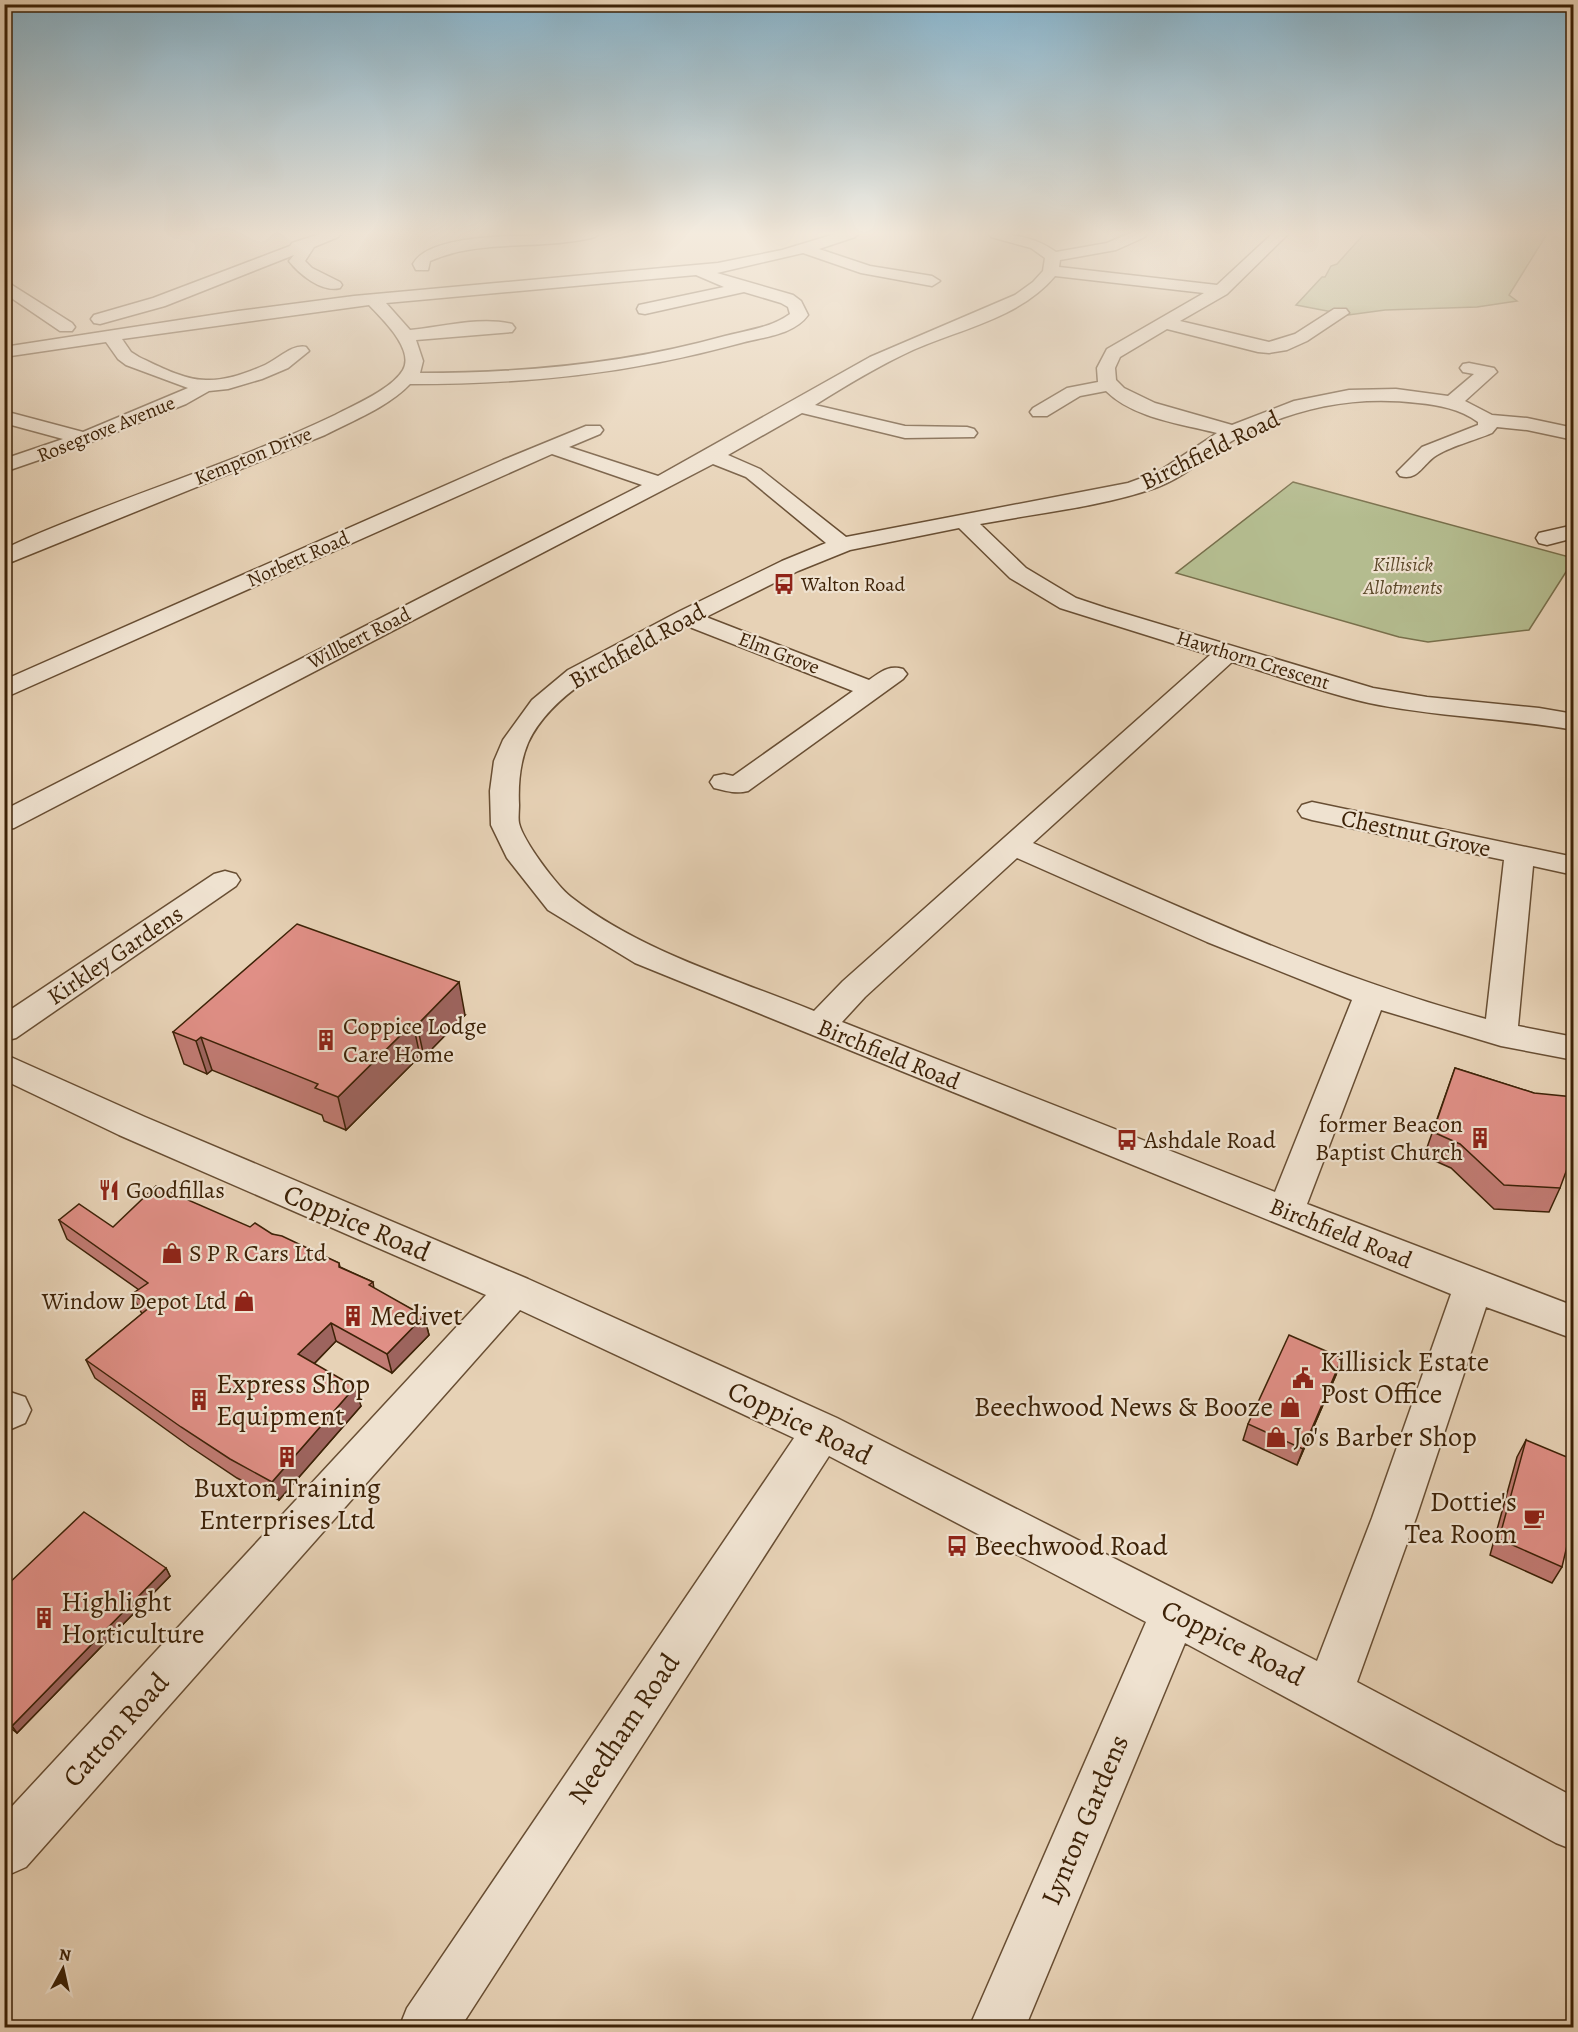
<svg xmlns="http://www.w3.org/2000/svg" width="1578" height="2032" font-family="Alegreya,serif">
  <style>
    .green { fill: #b4bc8f; stroke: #786f4b; stroke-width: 1.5 }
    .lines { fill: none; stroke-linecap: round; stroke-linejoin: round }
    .minor-casing { stroke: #684e33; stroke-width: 3 }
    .minor { fill: #efe2d0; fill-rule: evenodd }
    .wall { fill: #c17b73; stroke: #3d2207; stroke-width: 1.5 }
    .shaded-wall { fill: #9d645e; stroke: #3d2207; stroke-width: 1.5 }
    .building { fill: #e08f86; stroke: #3d2207; stroke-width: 1.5 }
    .labels { text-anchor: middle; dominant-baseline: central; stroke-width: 4.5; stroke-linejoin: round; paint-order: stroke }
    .far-street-label { font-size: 20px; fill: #3d2207; stroke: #efe2d0 }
    .far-park-label { font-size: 20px; font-style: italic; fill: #5b4829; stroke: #efe2d0 }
    .far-poi-label { font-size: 20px; fill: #3d2207; stroke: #efe2d0; text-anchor: start }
    .street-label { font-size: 24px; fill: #3d2207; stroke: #efe2d0 }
    .poi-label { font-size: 24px; fill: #3d2207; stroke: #efe2d0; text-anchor: start }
    .near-street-label { font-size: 28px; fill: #3d2207; stroke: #efe2d0 }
    .near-poi-label { font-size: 28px; fill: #3d2207; stroke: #efe2d0; text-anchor: start }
  </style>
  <rect width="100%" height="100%" fill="#e7d2b6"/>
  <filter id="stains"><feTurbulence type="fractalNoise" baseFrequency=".00333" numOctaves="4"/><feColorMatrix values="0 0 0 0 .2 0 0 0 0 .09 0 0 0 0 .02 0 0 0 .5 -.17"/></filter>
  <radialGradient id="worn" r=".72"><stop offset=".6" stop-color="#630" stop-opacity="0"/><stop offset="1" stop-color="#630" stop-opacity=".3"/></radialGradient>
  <g class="green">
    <path d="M1364,234H1547L1509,295L1517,301L1477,307L1385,310L1348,315L1296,305L1322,277H1325L1331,266L1337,264Z"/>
    <path d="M1293,482L1573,558V561L1529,630L1428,642L1399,637L1176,573Z"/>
  </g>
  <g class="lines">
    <defs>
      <g id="minor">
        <path d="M320,234H341L338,237L314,247L305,261L312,268L340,282L342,285L340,288C322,293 299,274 289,261L294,255L165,306L100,324L94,323L91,319L94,315L153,298L290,246L292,243Z"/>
        <path d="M565,234H598L595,237C540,251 483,238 430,261L428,270H416L413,264C430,231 531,237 565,234Z"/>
        <path d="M835,234H858L855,237L819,249L870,266L932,276L940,281L932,286L861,273L803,253L717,273L793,295L801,301L808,315C794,335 763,337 741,343C627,374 529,384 410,384C388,407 354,420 325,435L4,565V549L19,542C123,496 233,464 335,415C354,405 392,389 403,370C415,349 381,318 369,305L122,339L131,352L139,357C158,366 184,380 206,380C226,381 247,373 265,365C278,359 292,344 306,347L309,351L288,368L262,379L228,389L209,391L186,404L91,442L4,472V459L63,439L4,423V411L83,432L188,388L126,365L118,359L106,342L4,357V347L238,311L354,296L718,263L782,250ZM696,275L724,287L639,305L637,309L639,313L645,314L744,292L781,303L788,307L790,314C771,328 747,330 725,336C625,364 524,373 420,373L423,361L416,340L512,332L515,328L512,324C481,316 442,327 410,330L386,303Z"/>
        <path d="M989,234C1014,234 1035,237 1056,252L1107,243L1128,234H1147L1145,237L1116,250L1060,260L1059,267L1217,285L1272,234H1288L1227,294L1180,321L1269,342L1295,334L1334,309H1346L1349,313L1307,341L1287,350L1269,353L1258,352L1167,329L1120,357L1115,368L1116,380L1124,388L1155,403L1232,425L1294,401L1349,390L1396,389L1448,396L1474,374L1463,372L1460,368L1463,364L1469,363L1494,368L1497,372L1465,401L1492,415L1527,418L1574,428V440L1527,430L1497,427L1492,433C1476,440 1448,447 1434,457C1422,466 1417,481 1400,476L1397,472L1422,447L1478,425V422C1460,409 1439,405 1418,403C1354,395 1293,408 1237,438C1209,454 1186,477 1155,488C1100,507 1038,513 980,524L1026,568L1076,598L1106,608L1373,688L1427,697L1539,708L1574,714V730C1506,718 1436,717 1369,703C1323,693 1277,675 1232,662L1033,843C1182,908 1329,977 1486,1019L1504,860L1312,820L1302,817L1298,811L1302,805L1312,802L1574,857V875L1533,866L1518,1026L1574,1037V1060L1501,1046L1381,1010L1307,1204L1574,1306V1339L1486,1307L1416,1518L1357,1682L1574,1797V1850L1556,1843L1185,1643L1025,2028H969L1146,1622L829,1456L460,2028H399L407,2008L794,1438L520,1310L26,1867L8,1875L4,1874V1815L486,1295L119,1135L4,1080V1054L145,1117L528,1279L837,1418L1317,1661L1372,1518L1451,1294L635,963L548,910L507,858L491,825L490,791L494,761L503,740L532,700L568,670L678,612L782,561L826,543L746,477L713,464L14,828L4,830V810L642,485L552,454L4,698V680L503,460L586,426H600L603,430L600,434L569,447L658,476L870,357L1015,295L1033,282L1043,271L1045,258L1031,248L991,237ZM1055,276L1204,293L1107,349L1097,368L1098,382L1067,388L1033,408L1030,412L1033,416H1047L1080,396L1106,391C1133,418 1182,424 1217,433L1158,472L1128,483L846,537L760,469L728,455L802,413L905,438L974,437L977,433L974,429L967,427L905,426L815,405C847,385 878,366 913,350C960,329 1020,318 1055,276ZM959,528L1010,578L1060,608L1210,655L843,981L814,1011C733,978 641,952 571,897C557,886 523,841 519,823C518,818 519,811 519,805C518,784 520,762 528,743C554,686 635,652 687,626L853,691L733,776L724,774L714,776L710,782L714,788C726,791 736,794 748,791L903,679L907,674L903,669C888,665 881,672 869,680L706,617L798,571L850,550ZM1017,858L1207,942L1352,1000L1275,1192L842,1022L865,997Z"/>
        <path d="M4,280L72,323L75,327L72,331H60L4,293Z"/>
        <path d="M1574,525V538L1547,545L1539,543L1536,538L1539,533Z"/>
        <path d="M225,871L236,874L240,880L236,886L16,1038L4,1041V1014L214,874Z"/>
        <path d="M10,1392L25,1397L31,1410L25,1423L4,1432V1394Z"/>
      </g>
    </defs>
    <use href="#minor" class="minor-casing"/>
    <use href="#minor" class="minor"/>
  </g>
  <g class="wall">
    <path d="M465,1015L424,1057L420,1056L346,1130L324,1121L322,1115L212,1070L207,1074L184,1064L173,1032Z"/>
    <path d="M1455,1068L1534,1093L1560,1188L1549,1212L1494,1209L1451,1168L1424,1156Z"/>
    <path d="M59,1220L113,1227H250L272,1234L339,1263L340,1267L373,1282L374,1289L424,1316L429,1335L392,1373L336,1341L314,1364L361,1406L279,1500L237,1478L189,1446L95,1378L86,1360L142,1314L132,1294L139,1290L67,1239Z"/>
    <path d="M1336,1375L1297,1465L1243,1440L1248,1424Z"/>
    <path d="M1526,1440L1562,1567L1552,1583L1490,1555L1517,1457Z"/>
    <path d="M166,1568L170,1576L17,1733L4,1723V1588Z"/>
  </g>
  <g class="shaded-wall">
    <path d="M459,982L465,1015L424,1057L417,1025Z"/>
    <path d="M413,1023L420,1056L346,1130L338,1097Z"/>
    <path d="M201,1037L212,1070L207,1074L196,1041Z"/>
    <path d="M424,1316L429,1335L392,1373L387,1354Z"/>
    <path d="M331,1323L336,1341L305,1373L298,1354Z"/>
    <path d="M1342,1358L1336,1375L1297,1465L1303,1449Z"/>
    <path d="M355,1387L361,1406L279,1500L272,1482Z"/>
    <path d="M166,1568L170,1576L17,1733L12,1726Z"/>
  </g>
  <g class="building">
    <path d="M297,924L459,982L417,1025L413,1023L338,1097L315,1088L318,1084L201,1037L196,1041L173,1032Z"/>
    <path d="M1455,1068L1534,1093L1574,1097V1150L1560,1188L1504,1185L1460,1144L1433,1132Z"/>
    <path d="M156,1186L250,1227L255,1223L272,1234L282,1236L339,1263V1267L373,1282L369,1285L424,1316L387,1354L331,1323L298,1354L355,1387L272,1482L230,1459L181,1427L86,1360L151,1306L132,1294L148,1283L59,1220L79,1204L113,1227Z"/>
    <path d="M1289,1335L1342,1358L1303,1449L1248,1424Z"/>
    <path d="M1526,1440L1574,1460V1516L1562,1567L1499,1539Z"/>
    <path d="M84,1512L166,1568L12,1726L4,1720V1588Z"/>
  </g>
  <linearGradient id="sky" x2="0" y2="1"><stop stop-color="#88b6cf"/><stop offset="0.45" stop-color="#f4ebde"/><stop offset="1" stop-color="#f4ebde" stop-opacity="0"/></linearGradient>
  <rect width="1578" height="518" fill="url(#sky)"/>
  <defs>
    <symbol id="bus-bare" viewBox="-9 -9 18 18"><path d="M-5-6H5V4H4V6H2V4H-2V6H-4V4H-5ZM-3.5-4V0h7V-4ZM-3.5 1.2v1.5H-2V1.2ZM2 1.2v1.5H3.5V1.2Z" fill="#8f2418" stroke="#efe2d0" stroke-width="2.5" paint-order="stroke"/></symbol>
    <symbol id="building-bare" viewBox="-9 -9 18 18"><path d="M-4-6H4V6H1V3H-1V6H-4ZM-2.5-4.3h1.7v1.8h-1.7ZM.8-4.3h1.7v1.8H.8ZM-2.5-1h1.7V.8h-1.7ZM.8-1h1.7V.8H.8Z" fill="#8f2418" stroke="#efe2d0" stroke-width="2.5" paint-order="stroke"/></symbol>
    <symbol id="restaurant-bare" viewBox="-9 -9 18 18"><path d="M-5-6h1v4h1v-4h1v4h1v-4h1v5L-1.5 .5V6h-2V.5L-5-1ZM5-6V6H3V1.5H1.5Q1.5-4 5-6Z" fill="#8f2418" stroke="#efe2d0" stroke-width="2.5" paint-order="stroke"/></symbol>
    <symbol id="shop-bare" viewBox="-9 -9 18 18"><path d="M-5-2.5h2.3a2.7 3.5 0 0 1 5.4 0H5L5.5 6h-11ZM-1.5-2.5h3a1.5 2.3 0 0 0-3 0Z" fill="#8f2418" stroke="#efe2d0" stroke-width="2.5" paint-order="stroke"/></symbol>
    <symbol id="civic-bare" viewBox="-9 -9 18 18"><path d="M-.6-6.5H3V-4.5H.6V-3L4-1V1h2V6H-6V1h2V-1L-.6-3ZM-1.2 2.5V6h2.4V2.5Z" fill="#8f2418" stroke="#efe2d0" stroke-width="2.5" paint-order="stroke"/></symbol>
    <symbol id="cafe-bare" viewBox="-9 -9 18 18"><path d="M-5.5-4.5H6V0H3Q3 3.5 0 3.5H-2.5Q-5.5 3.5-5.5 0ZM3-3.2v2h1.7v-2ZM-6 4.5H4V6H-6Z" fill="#8f2418" stroke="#efe2d0" stroke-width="2.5" paint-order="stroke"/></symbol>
  </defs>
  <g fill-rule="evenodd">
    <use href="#bus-bare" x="769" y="569" width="30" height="30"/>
    <use href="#building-bare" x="311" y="1025" width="30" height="30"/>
    <use href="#building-bare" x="1465" y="1123" width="30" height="30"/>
    <use href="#bus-bare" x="1112" y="1125" width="30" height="30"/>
    <use href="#restaurant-bare" x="94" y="1175" width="30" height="30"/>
    <use href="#shop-bare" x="157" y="1238" width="30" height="30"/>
    <use href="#shop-bare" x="229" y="1286" width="30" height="30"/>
    <use href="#building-bare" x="338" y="1301" width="30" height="30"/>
    <use href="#civic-bare" x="1288" y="1363" width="30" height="30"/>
    <use href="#building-bare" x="184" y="1385" width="30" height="30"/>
    <use href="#shop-bare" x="1275" y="1392" width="30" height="30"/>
    <use href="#shop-bare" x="1261" y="1422" width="30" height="30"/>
    <use href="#building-bare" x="272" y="1442" width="30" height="30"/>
    <use href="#cafe-bare" x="1519" y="1503" width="30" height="30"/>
    <use href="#bus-bare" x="942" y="1531" width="30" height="30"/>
    <use href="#building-bare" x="29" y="1603" width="30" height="30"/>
  </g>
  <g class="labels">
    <g class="far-street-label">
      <text transform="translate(106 429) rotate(-22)">Rosegrove Avenue</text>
      <text transform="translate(253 456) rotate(-22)">Kempton Drive</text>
      <text transform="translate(298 559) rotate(-24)">Norbett Road</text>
      <text transform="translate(359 638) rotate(-27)">Willbert Road</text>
      <text transform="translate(779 653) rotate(21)">Elm Grove</text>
      <text transform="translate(1253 660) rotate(17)">Hawthorn Crescent</text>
    </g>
    <g class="far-park-label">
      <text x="1403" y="564">Killisick<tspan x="1403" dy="23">Allotments</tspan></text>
    </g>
    <g class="far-poi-label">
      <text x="801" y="584">Walton Road</text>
    </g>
    <g class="street-label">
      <text transform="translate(1210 450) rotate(-26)">Birchfield Road</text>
      <text transform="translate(637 646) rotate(-29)">Birchfield Road</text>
      <text transform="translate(1416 833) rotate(12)">Chestnut Grove</text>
      <text transform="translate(115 955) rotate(-34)">Kirkley Gardens</text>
      <text transform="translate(889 1054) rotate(22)">Birchfield Road</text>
      <text transform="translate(1341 1233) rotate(22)">Birchfield Road</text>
    </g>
    <g class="poi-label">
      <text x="343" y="1026">Coppice Lodge<tspan x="343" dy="28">Care Home</tspan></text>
      <text x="1463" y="1124" text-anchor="end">former Beacon<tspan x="1463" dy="28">Baptist Church</tspan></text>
      <text x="1144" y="1140">Ashdale Road</text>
      <text x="126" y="1190">Goodfillas</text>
      <text x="189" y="1253">S P R Cars Ltd</text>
      <text x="227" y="1301" text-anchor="end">Window Depot Ltd</text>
    </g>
    <g class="near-street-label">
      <text transform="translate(357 1223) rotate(23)">Coppice Road</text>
      <text transform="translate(800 1423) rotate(26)">Coppice Road</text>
      <text transform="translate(1233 1643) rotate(27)">Coppice Road</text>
      <text transform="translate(624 1729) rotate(-56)">Needham Road</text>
      <text transform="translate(116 1730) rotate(-48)">Catton Road</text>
      <text transform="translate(1085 1820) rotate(-67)">Lynton Gardens</text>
    </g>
    <g class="near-poi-label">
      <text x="370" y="1316">Medivet</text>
      <text x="1320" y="1362">Killisick Estate<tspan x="1320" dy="32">Post Office</tspan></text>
      <text x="216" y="1384">Express Shop<tspan x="216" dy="32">Equipment</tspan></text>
      <text x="1273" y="1407" text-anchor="end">Beechwood News &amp; Booze</text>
      <text x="1293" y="1437">Jo's Barber Shop</text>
      <text x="287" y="1488" text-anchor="middle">Buxton Training<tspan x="287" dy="32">Enterprises Ltd</tspan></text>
      <text x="1517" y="1502" text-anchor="end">Dottie's<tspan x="1517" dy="32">Tea Room</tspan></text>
      <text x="974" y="1546">Beechwood Road</text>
      <text x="61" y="1602">Highlight<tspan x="61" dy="32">Horticulture</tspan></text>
    </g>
  </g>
  <rect width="1578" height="2032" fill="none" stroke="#e7d2b6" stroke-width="24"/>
  <rect x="6" y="6" width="1566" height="2020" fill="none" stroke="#3d2207" stroke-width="3"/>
  <rect x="12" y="12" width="1554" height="2008" fill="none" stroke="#3d2207" stroke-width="1.5"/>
  <g transform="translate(63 1969) rotate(8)" stroke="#efe2d0" stroke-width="4.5" paint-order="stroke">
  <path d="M0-4.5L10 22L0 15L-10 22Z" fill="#3d2207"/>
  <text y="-9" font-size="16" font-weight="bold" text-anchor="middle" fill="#3d2207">N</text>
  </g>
  <rect width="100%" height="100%" filter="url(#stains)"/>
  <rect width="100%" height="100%" fill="url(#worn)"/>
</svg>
